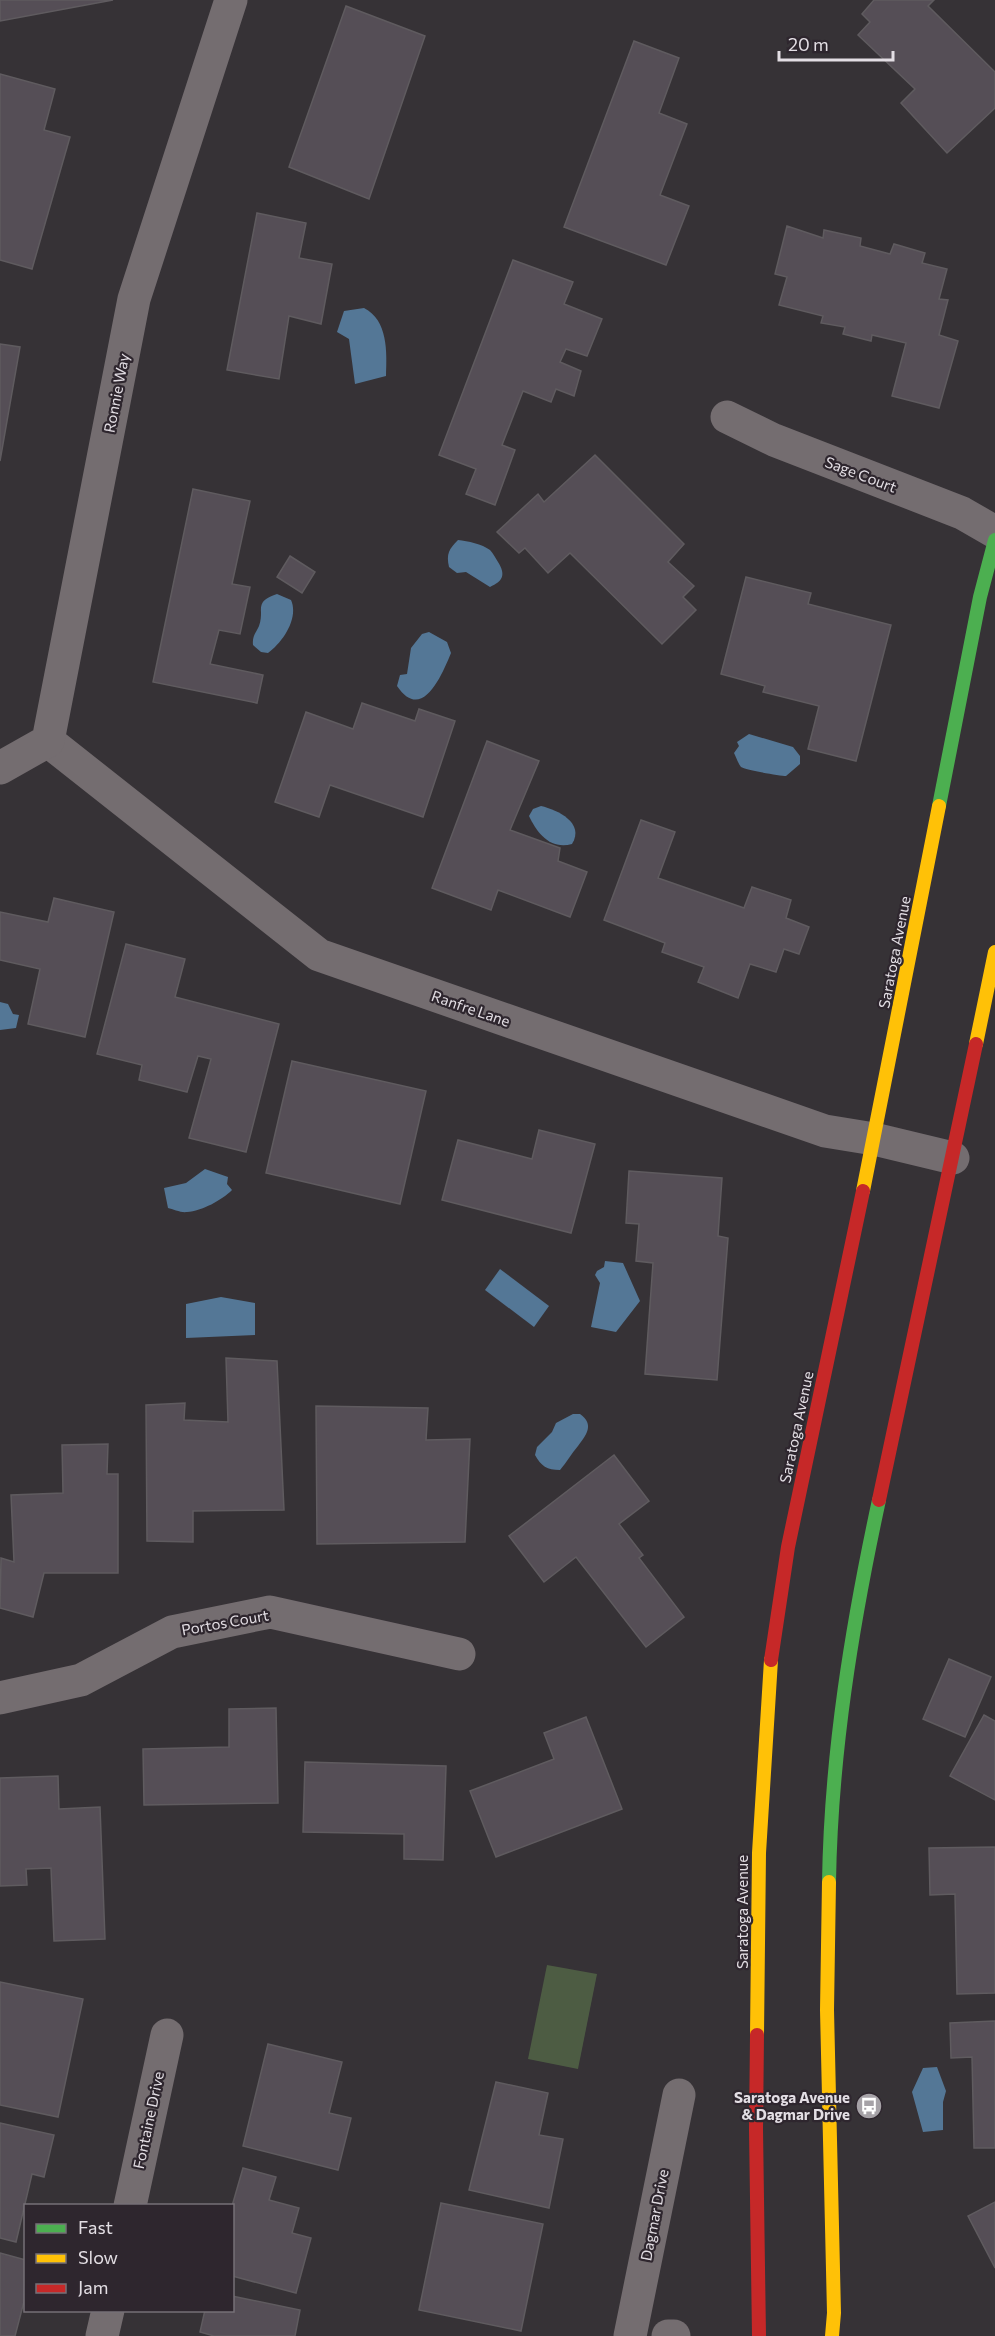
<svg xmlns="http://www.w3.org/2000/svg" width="995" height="2336" font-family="Commissioner,sans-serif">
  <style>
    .green { fill: #4d5c43 }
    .water { fill: #547796 }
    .building { fill: #554e56; stroke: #5f5b5f; stroke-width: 1.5 }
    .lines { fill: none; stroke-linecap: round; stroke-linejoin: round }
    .street { stroke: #746d70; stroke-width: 33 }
    .fast { stroke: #4caf50; stroke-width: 14 }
    .slow { stroke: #ffc107; stroke-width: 14 }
    .jam { stroke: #c62828; stroke-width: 14 }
    .labels { text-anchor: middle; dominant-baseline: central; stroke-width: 4.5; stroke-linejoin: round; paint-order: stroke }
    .street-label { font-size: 15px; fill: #e3dee4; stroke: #2e262e }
    .poi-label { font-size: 15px; font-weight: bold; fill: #e3dee4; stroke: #2e262e; text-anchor: end }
  </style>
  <rect width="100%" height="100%" fill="#363236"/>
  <path class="green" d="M547,1965L597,1974L578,2069L528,2059Z"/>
  <g class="water">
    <path d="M364,308C388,320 387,352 386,376L355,384L349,339L337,332L344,311Z"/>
    <path d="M458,540C468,541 482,544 490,550C493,553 496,559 498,562C506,575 503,581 490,587L466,572L457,573L449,567C446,554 449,549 458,540Z"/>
    <path d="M277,594L291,600C299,618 283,642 268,653L261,652L253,645C252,636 256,633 259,626C265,609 253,602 277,594Z"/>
    <path d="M429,632L447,642L451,653C442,675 422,723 397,686L400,675L407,674L411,648L422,634Z"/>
    <path d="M749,734L793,747L800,756V764L786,776C780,776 745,770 741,767C738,763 736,757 734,753L739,746L737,742Z"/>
    <path d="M541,806C558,810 585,823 572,844C550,850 537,833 529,816L533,809Z"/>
    <path d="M0,1002L8,1004L13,1014L19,1015L16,1028L0,1030Z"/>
    <path d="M205,1169L228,1177L227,1184L232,1190C222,1200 202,1211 187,1212C181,1213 173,1209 168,1208L164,1188L186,1183Z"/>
    <path d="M605,1261L623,1263L640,1301L616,1332L591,1327L600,1283L595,1275L597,1271L604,1267Z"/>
    <path d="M500,1269L549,1306L534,1327L485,1290Z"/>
    <path d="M221,1297L255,1303V1335L186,1338V1304Z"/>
    <path d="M573,1414H580C595,1425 586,1435 578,1446C571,1454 567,1462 560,1470C547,1470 541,1466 535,1455L537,1447L552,1432L556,1423Z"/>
    <path d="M937,2067L946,2091L943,2102V2130L923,2132L912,2092L923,2068Z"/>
  </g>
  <g class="building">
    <path d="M0,0H113L0,21Z"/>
    <path d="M874,0H934L928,6L995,72V108L947,153L901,103L915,89L858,35L870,22L862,14Z"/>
    <path d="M346,6L425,36L369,199L289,167Z"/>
    <path d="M634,41L679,58L659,113L687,124L660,195L689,206L666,265L564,227Z"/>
    <path d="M0,74L55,89L44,130L70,137L32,269L0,260Z"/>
    <path d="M257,213L306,223L299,258L332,264L321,324L289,316L279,379L227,370Z"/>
    <path d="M787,226L823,238L824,230L861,238L860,246L890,254L894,244L925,253L922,263L947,269L939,299L948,300L939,335L958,341L939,408L892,396L906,343L872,335L871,341L843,334L845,327L821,323L823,316L779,305L787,277L775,274Z"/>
    <path d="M513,260L573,282L564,304L602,319L587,356L566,349L560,362L581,371L574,396L556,389L551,402L523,391L502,445L515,450L495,505L466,494L476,469L439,455Z"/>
    <path d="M0,344L20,347L0,461Z"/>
    <path d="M595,455L684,544L668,562L694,586L683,597L696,610L662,644L570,553L548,573L525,548L519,553L497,532L538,494L544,502Z"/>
    <path d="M193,489L250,501L232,584L250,587L240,634L219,630L210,664L263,675L257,703L153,682Z"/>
    <path d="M290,556L315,572L302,593L277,577Z"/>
    <path d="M746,577L811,593L808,604L891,625L856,761L808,749L819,706L763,692L765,686L721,674Z"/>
    <path d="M362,703L415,721L419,709L455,721L423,817L330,785L319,817L275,802L306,712L353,729Z"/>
    <path d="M487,741L539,761L510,830L560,848L558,861L587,872L570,917L498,890L491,910L432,888Z"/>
    <path d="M641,820L675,832L658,878L744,908L752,887L791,900L786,918L809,927L799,954L784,949L776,972L750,964L738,998L698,982L704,967L662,952L665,943L604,920Z"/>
    <path d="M54,898L114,912L85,1037L28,1024L40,969L0,960V912L48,922Z"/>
    <path d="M126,944L185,959L175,997L279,1024L246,1152L189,1138L211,1059L198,1056L187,1092L139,1080L142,1065L97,1054Z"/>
    <path d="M292,1061L426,1091L400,1204L266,1173Z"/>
    <path d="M539,1130L595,1144L571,1233L442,1200L458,1140L532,1159Z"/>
    <path d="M629,1171L722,1178L718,1236L728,1238L717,1380L645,1374L653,1263L636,1261L639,1224L626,1223Z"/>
    <path d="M226,1358L277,1361L284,1510L193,1511V1542L147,1541L146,1405L185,1403L184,1420L228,1422Z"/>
    <path d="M316,1406L428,1408L426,1440L470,1439L465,1542L317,1544Z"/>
    <path d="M108,1444L107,1474H118V1573H44L33,1617L0,1608L1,1558L14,1562L11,1495L63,1493L62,1445Z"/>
    <path d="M614,1455L649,1501L619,1524L643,1555L639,1558L684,1617L646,1647L576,1557L544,1582L509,1536Z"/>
    <path d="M949,1659L991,1677L965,1737L923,1719Z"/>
    <path d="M276,1708L278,1803L144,1805L143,1749L229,1747V1709Z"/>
    <path d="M984,1715L995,1721V1800L950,1776Z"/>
    <path d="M586,1717L622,1809L496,1857L470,1791L554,1759L544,1733Z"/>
    <path d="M305,1762L446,1766L443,1860L404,1859V1834L303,1832Z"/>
    <path d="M58,1776L59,1809L100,1807L105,1939L54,1941L51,1868L26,1869L27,1885L0,1886V1778Z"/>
    <path d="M995,1847V1993L957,1994L955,1894L930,1895L929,1848Z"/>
    <path d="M0,1982L83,1999L58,2117L0,2105Z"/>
    <path d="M995,2021V2148H974L972,2057L951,2058L950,2023Z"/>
    <path d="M268,2044L342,2062L329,2113L351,2118L338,2170L243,2146Z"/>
    <path d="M496,2082L548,2093L539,2135L563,2139L549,2208L469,2190Z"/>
    <path d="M0,2123L54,2135L44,2177L32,2174L16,2242L0,2238Z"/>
    <path d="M243,2168L276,2177L269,2200L299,2208L292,2233L311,2238L296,2293L232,2276V2206Z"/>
    <path d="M995,2202V2268L968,2216Z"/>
    <path d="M441,2203L543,2224L521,2331L419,2310Z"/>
    <path d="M0,2253L26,2260V2294L15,2336H0Z"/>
    <path d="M232,2296L300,2310L295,2336H214L200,2332L205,2310H232Z"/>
  </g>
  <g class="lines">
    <g class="street">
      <path d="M727,417L774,440L962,513L995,532"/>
      <path d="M48,741L319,955L825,1131L874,1139L953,1158"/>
      <path d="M0,768L48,741L134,299L231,0"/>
      <path d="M0,1698L81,1680L172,1632L270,1612L459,1654"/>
      <path d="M130,2206L167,2035"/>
      <path d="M102,2336L108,2310"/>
      <path d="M630,2336L679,2095"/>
      <path d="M668,2336H674"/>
    </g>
    <g class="fast">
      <path d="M939,806L980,597L995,540"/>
      <path d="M829,1882C831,1753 852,1625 879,1500"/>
    </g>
    <g class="slow">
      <path d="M976,1044L995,952"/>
      <path d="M863,1191L939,806"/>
      <path d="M829,1882L827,2010L834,2313L832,2336"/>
      <path d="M757,2035L759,1853L771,1660"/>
    </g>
    <g class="jam">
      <path d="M879,1500L976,1044"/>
      <path d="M771,1660L788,1547L863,1191"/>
      <path d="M757,2035L756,2129L759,2336"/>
    </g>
  </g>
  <defs>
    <symbol id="bus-disc" viewBox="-11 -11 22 22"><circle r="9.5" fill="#a6a2a7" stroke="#2e262e"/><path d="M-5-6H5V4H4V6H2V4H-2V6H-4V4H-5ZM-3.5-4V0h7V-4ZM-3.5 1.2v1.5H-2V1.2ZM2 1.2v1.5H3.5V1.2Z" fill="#fff"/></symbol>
  </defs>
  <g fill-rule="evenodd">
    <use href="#bus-disc" x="854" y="2091" width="30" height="30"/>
  </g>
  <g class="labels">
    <g class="street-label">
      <text transform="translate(116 393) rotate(-79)">Ronnie Way</text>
      <text transform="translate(861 474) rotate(21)">Sage Court</text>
      <text transform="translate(894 952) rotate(-79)">Saratoga Avenue</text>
      <text transform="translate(471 1008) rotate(19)">Ranfre Lane</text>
      <text transform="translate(796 1427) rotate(-78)">Saratoga Avenue</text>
      <text transform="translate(225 1622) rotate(-10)">Portos Court</text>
      <text transform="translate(742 1912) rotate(-90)">Saratoga Avenue</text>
      <text transform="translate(148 2120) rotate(-78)">Fontaine Drive</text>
      <text transform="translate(654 2215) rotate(-79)">Dagmar Drive</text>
    </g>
    <g class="poi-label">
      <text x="850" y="2097">Saratoga Avenue<tspan x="850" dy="17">&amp; Dagmar Drive</tspan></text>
    </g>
  </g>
  <rect x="24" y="2204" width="210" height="108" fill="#2e262e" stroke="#767077" stroke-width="1.5"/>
  <rect x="36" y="2224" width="30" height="9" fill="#4caf50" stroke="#767077" stroke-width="1.5"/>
  <text x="78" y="2234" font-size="18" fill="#e3dee4">Fast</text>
  <rect x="36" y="2254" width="30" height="9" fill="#ffc107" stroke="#767077" stroke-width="1.5"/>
  <text x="78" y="2264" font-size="18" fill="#e3dee4">Slow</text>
  <rect x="36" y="2284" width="30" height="9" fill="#c62828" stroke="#767077" stroke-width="1.5"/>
  <text x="78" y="2294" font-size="18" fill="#e3dee4">Jam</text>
  <path d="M779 51v9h114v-9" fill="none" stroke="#e3dee4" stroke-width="3"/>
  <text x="788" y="51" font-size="18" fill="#e3dee4" stroke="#2e262e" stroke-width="4.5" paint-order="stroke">20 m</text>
</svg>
